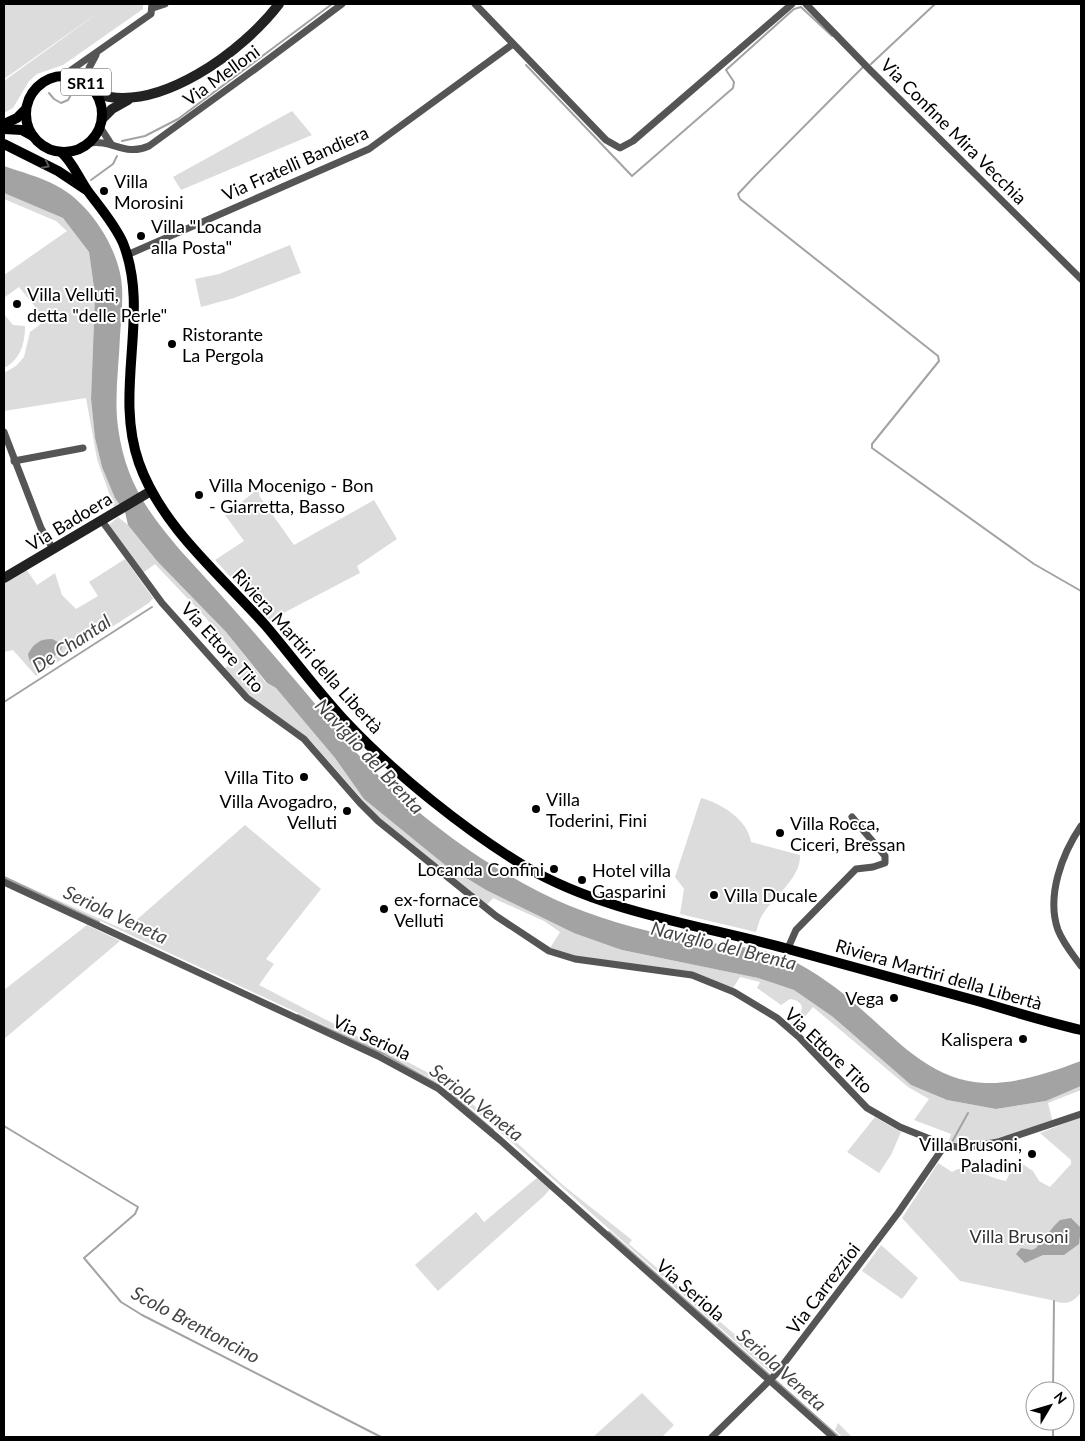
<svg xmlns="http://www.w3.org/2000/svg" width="1085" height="1441" font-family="Lato,sans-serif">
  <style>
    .green { fill: #dcdcdc }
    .water { fill: #a3a3a3 }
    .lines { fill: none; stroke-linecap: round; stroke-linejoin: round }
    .stream { stroke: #a3a3a3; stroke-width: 2 }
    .minor { stroke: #555; stroke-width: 7 }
    .secondary { stroke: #222; stroke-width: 10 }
    .primary { stroke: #000; stroke-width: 10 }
    .oneway { stroke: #595959 }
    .poi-dot { fill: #000; stroke: #fff; stroke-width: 2 }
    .labels { text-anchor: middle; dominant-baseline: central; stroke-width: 4; stroke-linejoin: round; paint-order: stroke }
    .shield { fill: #fff; stroke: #4c4c4c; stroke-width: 1 }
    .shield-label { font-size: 16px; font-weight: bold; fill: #000 }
    .street-label { font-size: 18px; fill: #000; stroke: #fff }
    .poi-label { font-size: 18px; fill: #000; stroke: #fff; text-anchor: start }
    .park-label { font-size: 18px; fill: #333; stroke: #fff }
    .water-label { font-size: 19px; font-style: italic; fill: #444; stroke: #fff }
  </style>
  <rect width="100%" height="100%" fill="#fff"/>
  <g class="green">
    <path d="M4,4H143V9L63,65L37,74L29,81L13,108L4,113V81L102,10L4,79Z"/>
    <path d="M292,111L312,135L181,190L173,177Z"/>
    <path d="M4,193L63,218L89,252L95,295L91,399L95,438L102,467L117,501L120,503L114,507L97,459L86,398L4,411V373L16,366L24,357L30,332L46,320L19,287L5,297L4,307V275L67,231L56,221L4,199Z"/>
    <path d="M290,245L301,273L234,298L201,307L195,279L219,274Z"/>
    <path d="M4,314L13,325L25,326C25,344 20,360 4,368Z"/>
    <path d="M258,489L260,497L294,545L374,500L397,539L357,566L360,573L270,620L215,560L244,541L225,515Z"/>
    <path d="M118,517L128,525L157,561L226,632L266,683L276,688L335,758L364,799L445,865L486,890L622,950L758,978L794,990L833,1017L911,1085L947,1100L996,1109L1046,1101L1081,1086V1090L1048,1103L1053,1123C1018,1133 984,1147 948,1143L951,1134L914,1120L929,1099L908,1087L813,1007L794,1030L790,1024C801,1017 810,1002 790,999L781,1005L757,988L760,982L740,977L733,988L688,971L573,956L550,948L560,932L544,921L493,898L487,905L376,815L310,740L250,696L224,669L238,657L206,618L155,564L143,573L109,525Z"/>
    <path d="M125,559L153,598L149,603L36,676L13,650L4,652V583L26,569L37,585L55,573L62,595L76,609L98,596L89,582Z"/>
    <path d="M701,798C721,803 748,820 751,842L800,855C801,878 774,896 763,914C759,919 758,927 756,932L680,914L684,889L675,877Z"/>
    <path d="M245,825L321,889L266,959L274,964L259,985L446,1082L494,1122L564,1186L632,1240L629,1244L773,1367L772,1374L491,1124L443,1085L384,1053L4,876L125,930Z"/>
    <path d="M87,925L120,941L4,1039V990Z"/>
    <path d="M875,1117L901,1132L891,1155L879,1173L847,1152Z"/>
    <path d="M1081,1117V1292C1073,1304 1064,1305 1051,1300L960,1281L902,1218L938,1163L952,1172C966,1161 990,1179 1006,1181L1015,1162L1018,1161L1033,1171L1039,1181L1050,1187L1071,1164V1160L1040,1133Z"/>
    <path d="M538,1177L550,1189L544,1196L438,1291L415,1265L476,1212L484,1222Z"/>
    <path d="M881,1245L918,1278L902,1299L862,1271Z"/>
    <path d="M642,1393L674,1425L662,1437H593Z"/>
    <path d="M838,1423L852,1437H842L835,1430Z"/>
  </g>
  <g class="water">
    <path d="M4,166C21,172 41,177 57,186C90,203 120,250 122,287C123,303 121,320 120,336C119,366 114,397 118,427C125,480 146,510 180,550C217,590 253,631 289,673C316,704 340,736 368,765C422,821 498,876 570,906C612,923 653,933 697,941C727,946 762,947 789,959C816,972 839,989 861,1009C898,1041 932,1081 985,1083C1018,1084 1051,1072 1081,1061V1086L1046,1101L996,1109L947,1100L911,1085L833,1017L794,990L758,978L622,950L574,933L486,890L445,865L364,799L335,758L276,688L267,683L226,632L157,561L128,525L125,512L115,498L102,467L95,438L91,399L95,295L89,252L63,218L4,193Z"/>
    <path d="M52,639L62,644L61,652L37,666C30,664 29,660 28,654C34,643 40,639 52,639Z"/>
    <path d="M1071,1218L1081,1228L1079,1244L1064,1255H1043L1025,1263L1016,1254L1021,1248L1032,1250L1036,1248L1055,1225L1060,1220Z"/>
  </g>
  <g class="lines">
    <g class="stream">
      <path d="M871,64L935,4"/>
      <path d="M526,65L632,176L733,88L734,82L726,70L794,9L801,7L832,36"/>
      <path d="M863,67L753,178L738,194L740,199L938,356L939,361L872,444V448L1034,564L1081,591"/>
      <path d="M49,93L54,99L61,103L68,100L72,93"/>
      <path d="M122,141L145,136L178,119L332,4"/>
      <path d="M91,180L113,164L117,156"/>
      <path d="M4,702L152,607"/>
      <path d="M4,877L99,922"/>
      <path d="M298,1015L384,1054L439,1085"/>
      <path d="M451,1094L493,1130"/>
      <path d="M4,1126L138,1207L135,1214L84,1258L121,1302L142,1315L381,1437"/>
      <path d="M952,1142L968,1113"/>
      <path d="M609,1232L839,1437"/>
      <path d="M1053,1391L1054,1301"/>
      <path d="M1053,1421V1437"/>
    </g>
    <g class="minor">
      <path d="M475,4L606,140L620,148L633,141L792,4"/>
      <path d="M806,4L871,71L1081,279"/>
      <path d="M153,8L165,4"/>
      <path d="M64,75L151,14L152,4"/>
      <path d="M91,87L89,68L96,55"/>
      <path d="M100,127L111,144"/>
      <path d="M89,143C113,139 124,157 149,146L251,72L342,4"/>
      <path d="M127,255L369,149L513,44"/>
      <path d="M4,432L41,528L53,549"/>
      <path d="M14,461L83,448"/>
      <path d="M102,521L162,603L247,698L304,739L360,803L378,821L496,916L549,951L575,959L692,975L734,992L777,1018L799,1037L867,1108L900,1127L945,1145L963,1148L998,1142L1081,1114"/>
      <path d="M1081,826C1062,854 1046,896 1058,930C1063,943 1073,955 1081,966"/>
      <path d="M4,882L378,1056L439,1089L500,1140L833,1437"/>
      <path d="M788,948L796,930L856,869L873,867L885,863V856L852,817"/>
      <path d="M712,1437L776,1374L898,1213L945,1145"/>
    </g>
    <g class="secondary">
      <path d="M97,94C159,114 243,51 279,4"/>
      <path d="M102,119L112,109L128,100"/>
      <path d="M4,578L151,491"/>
    </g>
    <g class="primary">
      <circle cx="64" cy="114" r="38"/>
      <path d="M4,124L17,118L26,109"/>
      <path d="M4,129L22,130L33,136"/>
      <path d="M4,144L58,171L85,189"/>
      <path d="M61,152C74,163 79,180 90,194C102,210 115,225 123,243C151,313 113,390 139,463C162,528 222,576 266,626C293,658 318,692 347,723C395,774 466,831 526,867C605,913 701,925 788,949C852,966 917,985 981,1002C1014,1012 1047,1022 1081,1030"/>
    </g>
  </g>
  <defs><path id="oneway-chevron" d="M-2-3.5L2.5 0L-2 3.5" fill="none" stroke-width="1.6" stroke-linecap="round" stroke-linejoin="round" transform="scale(1.25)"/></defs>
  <use class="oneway" href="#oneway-chevron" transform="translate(46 165) rotate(27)"/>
  <g class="poi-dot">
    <circle cx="104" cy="191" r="5"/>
    <circle cx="141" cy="236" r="5"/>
    <circle cx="17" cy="304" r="5"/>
    <circle cx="172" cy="344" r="5"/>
    <circle cx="199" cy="495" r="5"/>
    <circle cx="304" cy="777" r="5"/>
    <circle cx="536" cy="809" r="5"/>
    <circle cx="347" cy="811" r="5"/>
    <circle cx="780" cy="833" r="5"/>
    <circle cx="554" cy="869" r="5"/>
    <circle cx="582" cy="880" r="5"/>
    <circle cx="714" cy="895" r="5"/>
    <circle cx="384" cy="909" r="5"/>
    <circle cx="894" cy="998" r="5"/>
    <circle cx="1023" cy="1039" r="5"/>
    <circle cx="1032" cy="1154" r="5"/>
  </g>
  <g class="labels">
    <rect class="shield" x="61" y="68.5" width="50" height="27" rx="4"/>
    <g class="shield-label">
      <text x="86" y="82">SR11</text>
    </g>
    <g class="street-label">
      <text transform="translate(221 75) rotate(-36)">Via Melloni</text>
      <text transform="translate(954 131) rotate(45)">Via Confine Mira Vecchia</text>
      <text transform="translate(295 163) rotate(-24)">Via Fratelli Bandiera</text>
      <text transform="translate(69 521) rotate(-31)">Via Badoera</text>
      <text transform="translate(223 647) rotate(48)">Via Ettore Tito</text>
      <text transform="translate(308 651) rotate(48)">Riviera Martiri della Libertà</text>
      <text transform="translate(939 974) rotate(16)">Riviera Martiri della Libertà</text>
      <text transform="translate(372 1037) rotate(25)">Via Seriola</text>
      <text transform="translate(829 1050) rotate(44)">Via Ettore Tito</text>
      <text transform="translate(823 1288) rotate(-53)">Via Carrezzioi</text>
      <text transform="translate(691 1290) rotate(41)">Via Seriola</text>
    </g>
    <g class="poi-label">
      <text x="114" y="181">Villa<tspan x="114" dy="21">Morosini</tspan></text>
      <text x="151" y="226">Villa "Locanda<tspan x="151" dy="21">alla Posta"</tspan></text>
      <text x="27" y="294">Villa Velluti,<tspan x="27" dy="21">detta "delle Perle"</tspan></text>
      <text x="182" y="334">Ristorante<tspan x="182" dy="21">La Pergola</tspan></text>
      <text x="209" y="485">Villa Mocenigo - Bon<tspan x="209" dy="21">- Giarretta, Basso</tspan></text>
      <text x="294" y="777" text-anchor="end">Villa Tito</text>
      <text x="546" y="799">Villa<tspan x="546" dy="21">Toderini, Fini</tspan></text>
      <text x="337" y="801" text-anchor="end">Villa Avogadro,<tspan x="337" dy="21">Velluti</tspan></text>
      <text x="790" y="823">Villa Rocca,<tspan x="790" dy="21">Ciceri, Bressan</tspan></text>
      <text x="544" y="869" text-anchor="end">Locanda Confini</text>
      <text x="592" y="870">Hotel villa<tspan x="592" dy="21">Gasparini</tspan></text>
      <text x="724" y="895">Villa Ducale</text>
      <text x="394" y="899">ex-fornace<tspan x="394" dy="21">Velluti</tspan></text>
      <text x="884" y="998" text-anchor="end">Vega</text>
      <text x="1013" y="1039" text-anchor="end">Kalispera</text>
      <text x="1022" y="1144" text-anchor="end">Villa Brusoni,<tspan x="1022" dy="21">Paladini</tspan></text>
    </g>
    <g class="park-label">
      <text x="1019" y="1236">Villa Brusoni</text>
    </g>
    <g class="water-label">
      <text transform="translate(71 643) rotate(-33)">De Chantal</text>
      <text transform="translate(370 756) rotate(47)">Naviglio del Brenta</text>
      <text transform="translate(116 914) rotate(25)">Seriola Veneta</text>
      <text transform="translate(724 945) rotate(14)">Naviglio del Brenta</text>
      <text transform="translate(477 1102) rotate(38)">Seriola Veneta</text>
      <text transform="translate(196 1324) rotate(28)">Scolo Brentoncino</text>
      <text transform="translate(782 1369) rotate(42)">Seriola Veneta</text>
    </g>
  </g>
  <rect width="1085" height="1441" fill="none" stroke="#000000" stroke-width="10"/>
  <g transform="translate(1050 1406) rotate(52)"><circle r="24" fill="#ffffff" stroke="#999999"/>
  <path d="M0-4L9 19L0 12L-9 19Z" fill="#000000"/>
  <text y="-8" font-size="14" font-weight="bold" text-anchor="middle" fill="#000000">N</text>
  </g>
</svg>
